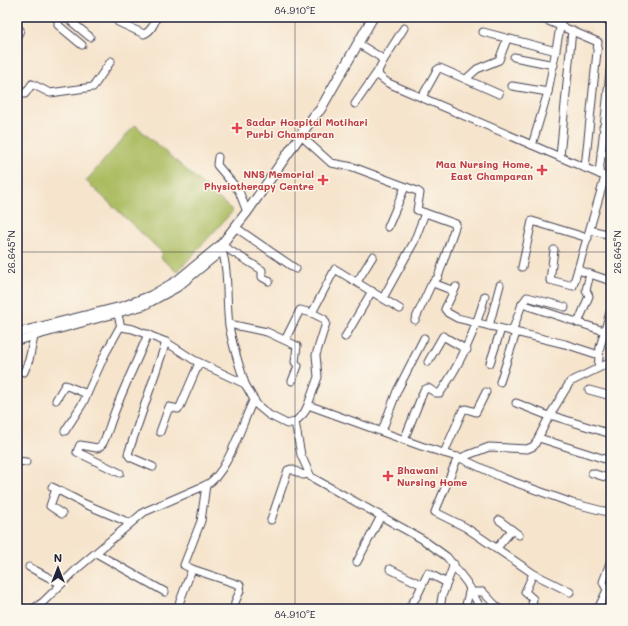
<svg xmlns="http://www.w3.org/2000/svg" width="628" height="626" font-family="Mali,sans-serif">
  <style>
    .green { fill: #abbc60; stroke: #666f4e }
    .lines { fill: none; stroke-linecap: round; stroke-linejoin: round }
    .minor-casing { stroke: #423f51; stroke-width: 9 }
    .major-casing { stroke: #423f51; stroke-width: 11 }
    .minor { stroke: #fff; stroke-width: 7 }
    .major { stroke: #fff; stroke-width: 9 }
    .ticks { fill: none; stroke: #22223b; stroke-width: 1; stroke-opacity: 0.45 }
    .health-dot { fill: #e0444e; stroke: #fbf7ec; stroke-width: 1.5 }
    .labels { text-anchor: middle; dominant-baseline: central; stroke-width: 3; stroke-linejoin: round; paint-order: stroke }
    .health-label { font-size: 10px; font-weight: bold; fill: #be3a42; stroke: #fbf7ec; text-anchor: start }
    .neatline { fill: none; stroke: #22223b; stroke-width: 1.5 }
    .ticks-label { font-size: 10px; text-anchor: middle; fill: #22223b }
  </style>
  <rect width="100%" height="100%" fill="#fbf7ec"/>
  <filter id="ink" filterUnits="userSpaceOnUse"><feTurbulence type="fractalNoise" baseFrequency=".025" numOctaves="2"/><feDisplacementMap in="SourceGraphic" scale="8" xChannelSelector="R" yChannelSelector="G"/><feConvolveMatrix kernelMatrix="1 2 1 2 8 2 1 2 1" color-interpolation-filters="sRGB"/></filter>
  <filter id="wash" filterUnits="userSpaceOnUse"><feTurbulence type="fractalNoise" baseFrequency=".012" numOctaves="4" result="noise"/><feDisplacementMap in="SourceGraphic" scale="16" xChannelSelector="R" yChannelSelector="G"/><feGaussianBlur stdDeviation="0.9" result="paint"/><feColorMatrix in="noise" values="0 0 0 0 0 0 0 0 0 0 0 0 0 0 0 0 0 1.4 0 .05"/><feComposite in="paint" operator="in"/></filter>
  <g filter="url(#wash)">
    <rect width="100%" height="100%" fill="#f6e4cc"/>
    <path class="green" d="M135,125L233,211L177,272L161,258L163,253L86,181Z"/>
  </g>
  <g filter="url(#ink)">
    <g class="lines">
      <defs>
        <g id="minor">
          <path d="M61,17L58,22V25L82,45"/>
          <path d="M66,17L90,37"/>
          <path d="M539,17L598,42L585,168"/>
          <path d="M599,17L611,22"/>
          <path d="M118,22L144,34C150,32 155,24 156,17"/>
          <path d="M17,28L20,30L17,37"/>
          <path d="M483,32L556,51"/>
          <path d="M359,44L380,57L383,61L378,71L379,76L388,83L611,179"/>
          <path d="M514,57L554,65"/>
          <path d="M17,60V67"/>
          <path d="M383,61L404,28"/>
          <path d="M466,79L477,69L499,60L507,39"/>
          <path d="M512,86L548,92"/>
          <path d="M17,94H25L32,84L50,93L93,87L111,61"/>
          <path d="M422,97L437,70L440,68L499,94"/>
          <path d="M355,104L378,71"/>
          <path d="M603,127L611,130"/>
          <path d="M300,135L331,163L353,167L417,191L420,193L417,210L456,224L438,277L431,285L415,320"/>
          <path d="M532,145L548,92L562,17"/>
          <path d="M601,152L611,155"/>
          <path d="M218,157L217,165L239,191L247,212"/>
          <path d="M560,157L572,30"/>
          <path d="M599,174L611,63"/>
          <path d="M235,227L296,269"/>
          <path d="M388,227L405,187"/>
          <path d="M590,230L611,235"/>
          <path d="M221,245L262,270V277L269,281"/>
          <path d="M221,249C229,265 226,305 229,325C232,345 239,364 245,384"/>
          <path d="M554,250L550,280L573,286L605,177"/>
          <path d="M522,267L532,221L588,238"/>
          <path d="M578,270L611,281"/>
          <path d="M357,282L373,256"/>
          <path d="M433,283L454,291"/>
          <path d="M456,287L445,309L448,313L457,318L565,344L599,355"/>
          <path d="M383,298L414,242L425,213"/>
          <path d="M522,304L604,331"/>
          <path d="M118,315L121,327L133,329L166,342L194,360L245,384L257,405L269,415L287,424L295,422L304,413L308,405L318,377L316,355L326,323L324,319L312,313"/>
          <path d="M578,323L589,296L586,290L590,274"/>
          <path d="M229,324L267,332L297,346L295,362L298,366L292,381"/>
          <path d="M489,326L500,285"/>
          <path d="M512,332L522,304L527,297L565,307"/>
          <path d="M345,337L372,291"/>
          <path d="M285,340L300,310L312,313L335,269L400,309"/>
          <path d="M17,341L144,306L177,288L222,251"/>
          <path d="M428,362L443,336L467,350"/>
          <path d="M490,363L501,329"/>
          <path d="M598,368L600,347L611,309"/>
          <path d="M24,372L29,360L34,337"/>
          <path d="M500,382L516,333"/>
          <path d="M589,390L611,396"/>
          <path d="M56,400L65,385L87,394"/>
          <path d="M516,403L549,416"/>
          <path d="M308,405L421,446L460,458L503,478L572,503L611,513"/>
          <path d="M550,415L611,434"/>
          <path d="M295,422L301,455L311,477L422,539L447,557L467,583L481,609"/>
          <path d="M65,431L83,403L105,354L120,327"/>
          <path d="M382,431L397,391L424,338"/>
          <path d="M160,432L169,407L178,409L180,407L199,363"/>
          <path d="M539,438L611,461"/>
          <path d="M404,440L424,390L428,388L436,393H440C461,363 475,332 485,296"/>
          <path d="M444,453L463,410L466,409L476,412L486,392"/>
          <path d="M458,457L435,512L465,527L534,574L570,592"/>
          <path d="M460,458L489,447L527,449L534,446L550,415L570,382L611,362"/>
          <path d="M17,461L26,462"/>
          <path d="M153,467L130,457L128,454L166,342"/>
          <path d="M120,473L77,452L80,445L97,448C104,446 106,435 109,428C119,396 135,366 148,334"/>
          <path d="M592,473L611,479"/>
          <path d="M206,485L201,521L184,565L192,569L240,585C243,593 232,600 235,609"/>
          <path d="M52,487L85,504L130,523"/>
          <path d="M56,489L50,506L62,514"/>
          <path d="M271,520L288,470L291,469L303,475L309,474"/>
          <path d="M499,520L519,535"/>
          <path d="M496,549L512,530"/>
          <path d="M96,553L165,592"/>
          <path d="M357,562L381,516"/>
          <path d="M29,567L61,584"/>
          <path d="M390,569L422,585"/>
          <path d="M472,592H483L499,609"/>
          <path d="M33,609L43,602L79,567L144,512L206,485C228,474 242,422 254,399"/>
          <path d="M177,609L192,569"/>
          <path d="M408,609L417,596L428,573L447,583"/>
          <path d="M440,609L442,596L454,564"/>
          <path d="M465,609L470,588"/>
          <path d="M531,609L533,599L525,592L533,574"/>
          <path d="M598,609L607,590L603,582L611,560"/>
        </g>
        <path id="major" d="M17,333L125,306L151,296L177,281L221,245L247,212L314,116L320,110L373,17"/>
      </defs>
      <use href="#minor" class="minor-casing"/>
      <use href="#major" class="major-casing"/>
      <use href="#minor" class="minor"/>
      <use href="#major" class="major"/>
    </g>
  </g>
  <path class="ticks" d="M295,17V609M17,252H611"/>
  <g class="health-dot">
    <path d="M235 122h4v4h4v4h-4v4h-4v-4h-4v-4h4z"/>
    <path d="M540 164h4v4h4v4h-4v4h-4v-4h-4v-4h4z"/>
    <path d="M321 174h4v4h4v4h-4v4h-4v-4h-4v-4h4z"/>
    <path d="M386 470h4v4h4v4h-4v4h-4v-4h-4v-4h4z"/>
  </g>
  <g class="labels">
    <g class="health-label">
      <text x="246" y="122">Sadar Hospital Motihari<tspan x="246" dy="12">Purbi Champaran</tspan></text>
      <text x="533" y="164" text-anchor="end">Maa Nursing Home,<tspan x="533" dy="12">East Champaran</tspan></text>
      <text x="314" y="174" text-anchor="end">NNS Memorial<tspan x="314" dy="12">Physiotherapy Centre</tspan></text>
      <text x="397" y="470">Bhawani<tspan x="397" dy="12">Nursing Home</tspan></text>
    </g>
  </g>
  <rect width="628" height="626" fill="none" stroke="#fbf7ec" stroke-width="44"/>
  <g transform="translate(58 568)" stroke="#fbf7ec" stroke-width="3" paint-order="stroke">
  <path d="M0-3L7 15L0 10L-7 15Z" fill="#22223b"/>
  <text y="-6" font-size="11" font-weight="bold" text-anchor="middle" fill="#22223b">N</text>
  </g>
  <rect x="22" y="22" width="584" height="582" class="neatline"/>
  <g class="ticks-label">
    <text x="295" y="14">84.910°E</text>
    <text transform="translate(11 252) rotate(-90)" y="4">26.645°N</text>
    <text transform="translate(617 252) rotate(-90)" y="4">26.645°N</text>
    <text x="295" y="618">84.910°E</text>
  </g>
</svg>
